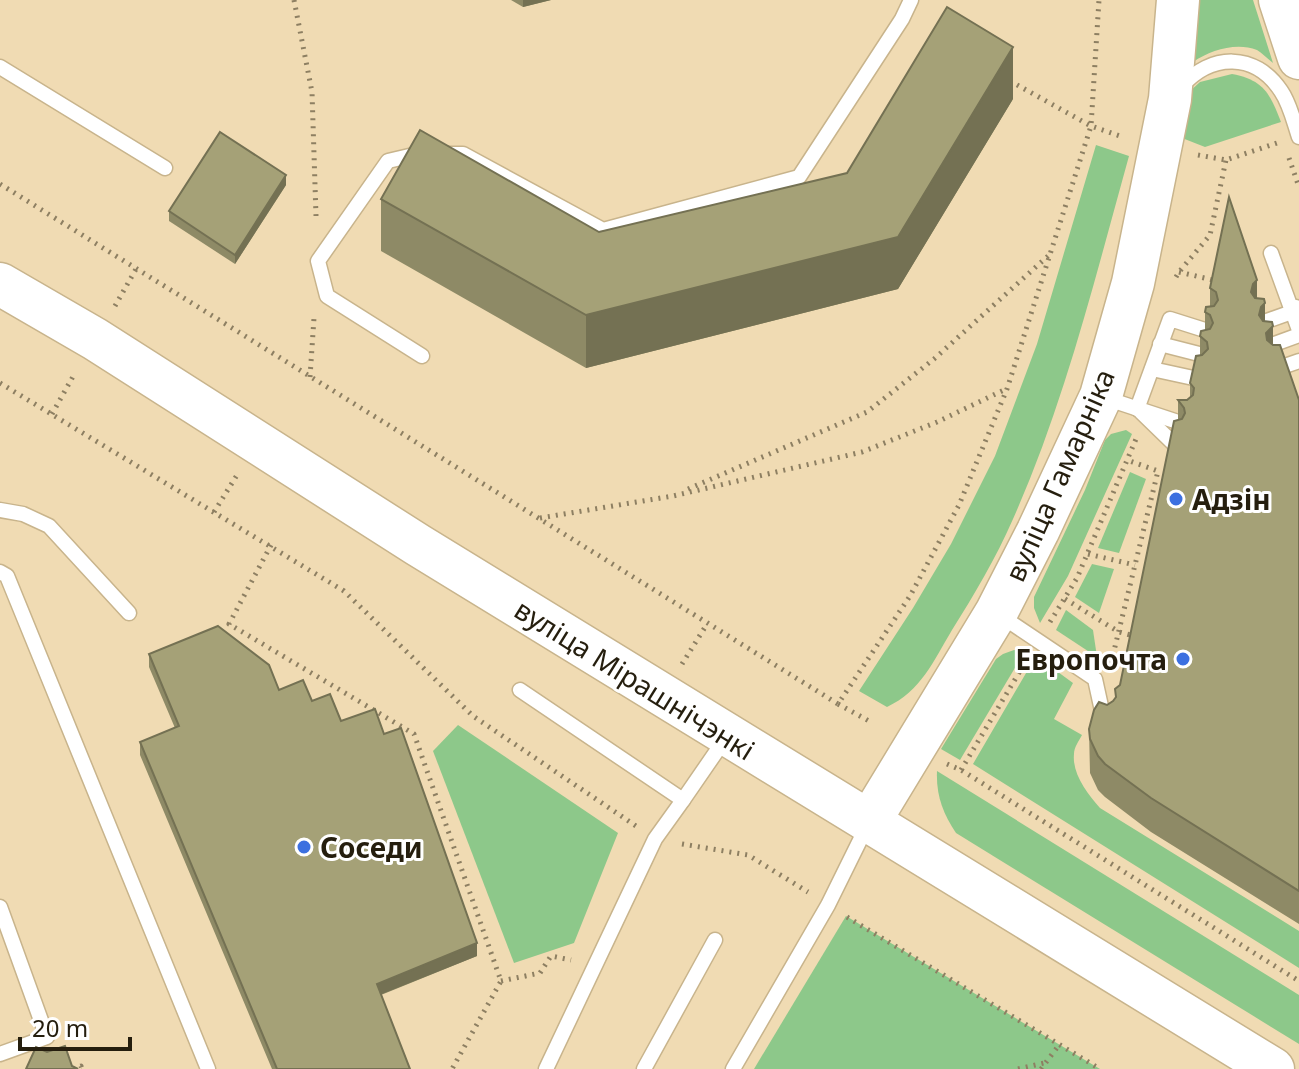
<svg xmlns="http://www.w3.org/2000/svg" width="1299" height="1069" font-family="'Noto Sans',sans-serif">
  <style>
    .green { fill: #8dc88a }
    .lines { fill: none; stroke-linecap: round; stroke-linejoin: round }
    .lane-casing { stroke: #c8b48c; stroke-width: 17 }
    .secondary-casing { stroke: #c8b48c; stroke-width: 45 }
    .path { stroke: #8d7f62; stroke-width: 5; stroke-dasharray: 2 6; stroke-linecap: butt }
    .lane { stroke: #fff; stroke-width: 14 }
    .secondary { stroke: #fff; stroke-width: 42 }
    .wall { fill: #8e8a66 }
    .shaded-wall { fill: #747153 }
    .building { fill: #a5a177; stroke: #747153; stroke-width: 2 }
    .poi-dot { fill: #3c70e0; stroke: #fff; stroke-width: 3 }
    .labels { text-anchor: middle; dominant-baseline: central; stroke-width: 6; stroke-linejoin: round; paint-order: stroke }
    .street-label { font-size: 28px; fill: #251e0e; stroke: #fff }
    .poi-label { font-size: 28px; font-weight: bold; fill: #251e0e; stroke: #fff; text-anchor: start }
  </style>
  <rect width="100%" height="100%" fill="#f0dbb3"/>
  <g class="green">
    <path d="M1198,0H1253L1273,63C1268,59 1262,53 1257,50C1236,42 1211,50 1193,62Z"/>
    <path d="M1232,74C1264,80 1270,94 1281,122L1205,147L1182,138L1189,92L1200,82Z"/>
    <path d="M1096,145L1129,156C1095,278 1065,402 1013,519C996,558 974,595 952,630C933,662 921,691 887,707L859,691L913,608L951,544L995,456L1037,344Z"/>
    <path d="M1126,430L1132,434L1068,576L1040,623L1034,608V597L1085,490L1105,440L1111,434Z"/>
    <path d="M1130,472L1146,479L1119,553L1098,548Z"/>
    <path d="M1092,564L1114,569L1099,613L1075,597Z"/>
    <path d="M1066,610L1093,630L1097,657L1056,630Z"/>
    <path d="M1014,650L1025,651L960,760L941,749L996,659L1003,654Z"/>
    <path d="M1036,656L1073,683L1054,719L1082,735C1079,741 1074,747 1074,754C1072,774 1087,793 1100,808L1299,931V968L973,764Z"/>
    <path d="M458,725L618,833L574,943L514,963L433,751Z"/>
    <path d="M937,771L1299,995V1044L956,833C943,813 936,796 937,771Z"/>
    <path d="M846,916L1100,1069H754Z"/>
  </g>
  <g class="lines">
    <defs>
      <g id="lane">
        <path d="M0,67L165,168"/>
        <path d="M1181,87C1211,53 1255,52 1281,91C1290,104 1294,122 1299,137"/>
        <path d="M422,153L388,161L318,261L327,296L422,356"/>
        <path d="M447,154H463L603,230L799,177L902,19L911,0"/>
        <path d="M1271,253L1299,330"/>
        <path d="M1261,323L1292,312L1296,307"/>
        <path d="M1160,344L1203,355"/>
        <path d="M1269,346L1299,335"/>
        <path d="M1152,369L1198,379"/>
        <path d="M1276,369L1299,361"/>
        <path d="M1105,398L1184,424"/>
        <path d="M1137,409L1170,319L1208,331"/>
        <path d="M1141,412L1175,445"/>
        <path d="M0,510L23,514L49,526L129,613"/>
        <path d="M0,572L7,576L208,1069"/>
        <path d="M1001,616L1095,679L1104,720"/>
        <path d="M520,690L683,800L725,739"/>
        <path d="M0,907L47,1037L0,1054"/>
        <path d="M546,1069L655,839L683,800"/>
        <path d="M644,1069L715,940"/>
        <path d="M733,1069L828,905L867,826"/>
      </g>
      <g id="secondary">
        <path d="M1280,0L1299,58"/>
        <path d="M0,284L95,339L418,545L1273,1069"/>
        <path d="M869,822L996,613L1038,531L1101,396L1133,283L1170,99L1178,0"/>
      </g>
    </defs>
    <use href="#lane" class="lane-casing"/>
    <use href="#secondary" class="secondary-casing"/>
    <g class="path">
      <path d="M294,0L312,92L316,216"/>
      <path d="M1010,81L1091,126L1123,137"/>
      <path d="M1198,155L1226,160L1277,143"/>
      <path d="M1289,158L1299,187"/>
      <path d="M0,184L838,704L910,596L959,505L1007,389L1091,126L1099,0"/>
      <path d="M1179,272L1217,281"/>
      <path d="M1176,277L1179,272L1210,235L1226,160"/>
      <path d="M115,306L136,269"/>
      <path d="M310,377L314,318"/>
      <path d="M0,383L344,591L473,716L636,826"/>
      <path d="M52,414L75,373"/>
      <path d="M688,489L867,412L934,359L1048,256"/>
      <path d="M214,512L237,475"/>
      <path d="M540,518L673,496L862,452L937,422L1006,389"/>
      <path d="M271,545L229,624L414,734L501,981L452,1069"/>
      <path d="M1088,554L1135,565"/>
      <path d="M1065,599L1119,632L1134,636"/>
      <path d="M1050,622L1077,578L1136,439"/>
      <path d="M1111,663L1158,471L1127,460"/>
      <path d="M682,664L707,624"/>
      <path d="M838,704L869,721"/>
      <path d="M947,764L961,770L1299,981"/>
      <path d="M961,770L1026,661"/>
      <path d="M682,844L748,855L808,892"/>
      <path d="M847,917L1100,1069"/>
      <path d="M501,981L540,973L551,956L571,960"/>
      <path d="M73,1069L81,1066L82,1069"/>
      <path d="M1018,1069L1044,1063"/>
      <path d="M1041,1069L1059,1045"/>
    </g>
    <use href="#lane" class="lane"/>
    <use href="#secondary" class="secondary"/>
  </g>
  <g class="wall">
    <path d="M511,0H551L523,7Z"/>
    <path d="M1013,99L898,289L586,368L381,251V199L599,232L847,173Z"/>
    <path d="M286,185L235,264L169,221V211Z"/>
    <path d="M1210,288L1257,298L1273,345L1299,400V924L1151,832L1105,797L1098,790L1090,773L1089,729L1107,705L1113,701L1115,698V689L1120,685L1178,420V400H1187L1190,397V383L1200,355V336L1205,330V312L1210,306Z"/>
    <path d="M149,654L279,690L312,701L341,721L384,734L477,956L381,995L410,1069H272L140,755V742L175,728L149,667Z"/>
  </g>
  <g class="shaded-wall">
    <path d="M523,0H551L523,7Z"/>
    <path d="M1013,47V99L898,289L586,368V315L898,237Z"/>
    <path d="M286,175V185L235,264V255Z"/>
    <path d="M1257,280V314L1251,292L1253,284Z"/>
    <path d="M1265,303V337L1259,315L1261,307Z"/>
    <path d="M1273,326V359L1266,366V333Z"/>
    <path d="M477,943V956L377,996V984Z"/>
  </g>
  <g class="building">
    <path d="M947,7L1013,47L898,237L586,315L381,199L420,130L599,232L847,173Z"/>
    <path d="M220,132L286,175L235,255L169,211Z"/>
    <path d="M1229,197L1257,280L1253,284L1251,292L1255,298L1264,299L1265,303L1261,307L1259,315L1263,321L1272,322L1273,326L1266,333L1267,340L1273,345H1280L1299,400V891L1151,798L1105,764L1098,756L1090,739L1089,729L1094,710L1099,702L1107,705L1113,701L1116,697L1115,689L1120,685L1174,421L1182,419L1185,413L1184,408L1178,400H1187L1193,395L1194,388L1190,383L1196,356L1202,355L1208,349L1207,342L1200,336L1201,331L1210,329L1213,323L1210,315L1205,312L1206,307L1214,306L1218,300L1216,292L1210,288Z"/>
    <path d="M218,626L269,665L279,690L303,680L312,701L330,694L341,721L375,709L384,734L401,728L477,943L377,984L410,1069H277L140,742L179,726L149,654Z"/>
    <path d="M65,1046L72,1066L78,1069H26L36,1047L47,1052Z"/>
  </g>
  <g class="poi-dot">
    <circle cx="1176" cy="499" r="8"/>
    <circle cx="1183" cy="659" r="8"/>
    <circle cx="304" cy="847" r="8"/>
  </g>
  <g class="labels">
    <g class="street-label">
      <text transform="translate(1059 475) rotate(-66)">вуліца Гамарніка</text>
      <text transform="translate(635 679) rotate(32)">вуліца Мірашнічэнкі</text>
    </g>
    <g class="poi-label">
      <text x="1192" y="499">Адзін</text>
      <text x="1167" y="659" text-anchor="end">Европочта</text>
      <text x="320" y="847">Соседи</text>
    </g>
  </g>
  <path d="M20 1037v12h110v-12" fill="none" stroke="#251e0e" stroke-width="4"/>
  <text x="32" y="1037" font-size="24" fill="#251e0e" stroke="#ffffff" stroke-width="6" paint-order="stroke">20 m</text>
</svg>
